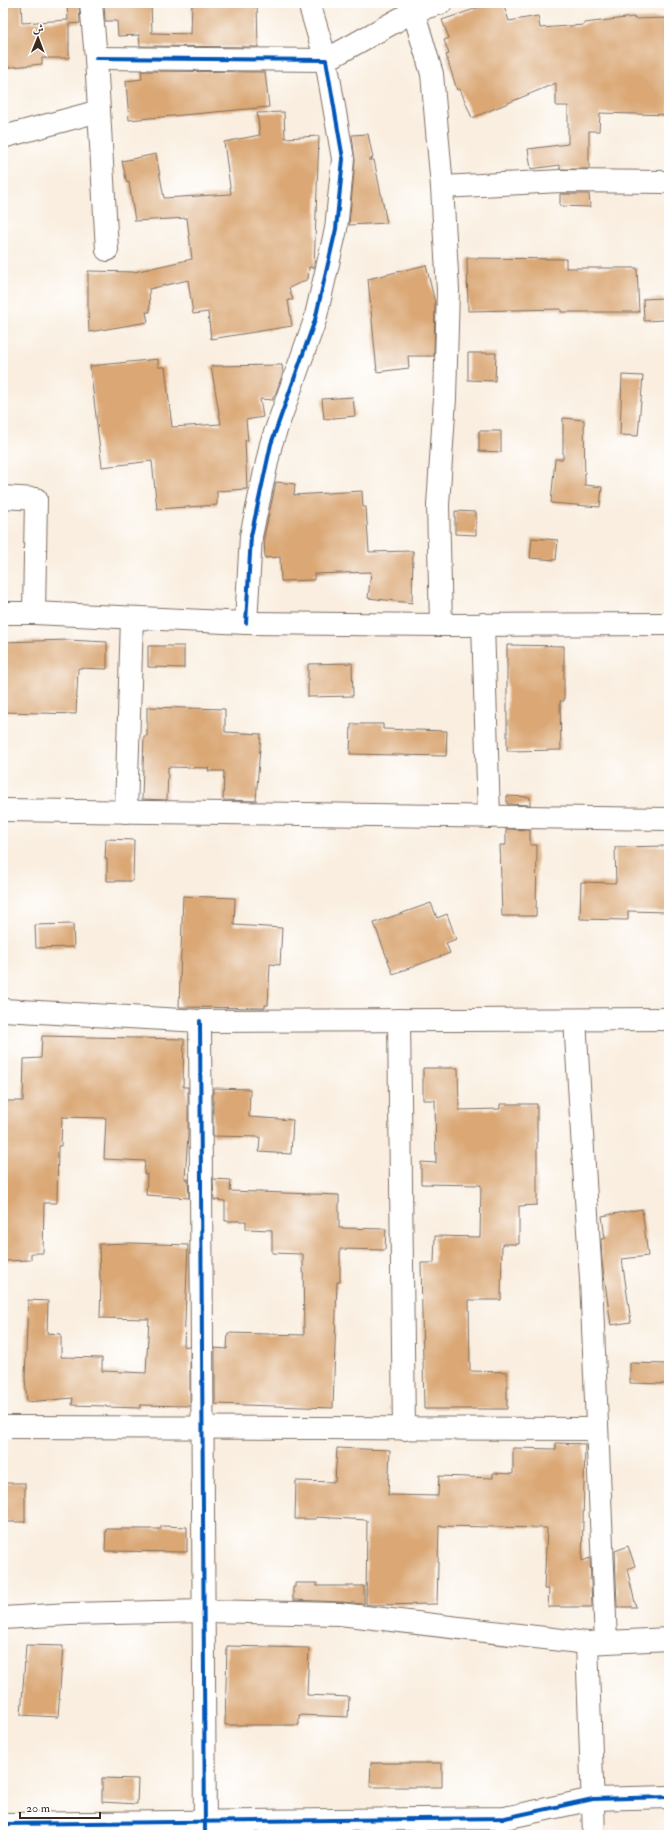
<svg xmlns="http://www.w3.org/2000/svg" width="672" height="1838" font-family="'IM FELL Double Pica',Amiri,serif">
  <style>
    .building { fill: #daa775 }
    .lines { fill: none; stroke-linecap: round; stroke-linejoin: round }
    .street-casing { stroke: #7e6f62; stroke-width: 24 }
    .street { stroke: #fff; stroke-width: 22 }
    .cycleway-casing { stroke: #fff; stroke-width: 6 }
    .cycleway { stroke: #0057b8; stroke-width: 4 }
  </style>
  <rect width="100%" height="100%" fill="#fff"/>
  <filter id="ink" filterUnits="userSpaceOnUse"><feTurbulence type="fractalNoise" baseFrequency=".025" numOctaves="2"/><feDisplacementMap in="SourceGraphic" scale="8" xChannelSelector="R" yChannelSelector="G"/><feConvolveMatrix kernelMatrix="1 2 1 2 8 2 1 2 1" color-interpolation-filters="sRGB"/></filter>
  <filter id="wash" filterUnits="userSpaceOnUse"><feTurbulence type="fractalNoise" baseFrequency=".012" numOctaves="4" result="noise"/><feDisplacementMap in="SourceGraphic" scale="16" xChannelSelector="R" yChannelSelector="G"/><feGaussianBlur stdDeviation="0.9" result="paint"/><feColorMatrix in="noise" values="0 0 0 0 0 0 0 0 0 0 0 0 0 0 0 0 0 1.4 0 .05"/><feComposite in="paint" operator="in"/></filter>
  <g filter="url(#wash)">
    <rect width="100%" height="100%" fill="#f9eedf"/>
    <g id="blocks">
      <g class="building">
        <path d="M3,3H21L22,23L68,20L67,3H79L80,23L69,24V58H42V64L3,68Z"/>
        <path d="M104,3H151L152,33L191,34L192,3H257L258,47L140,46L139,35L118,36L117,21H105Z"/>
        <path d="M492,3H503L509,21L538,16L540,28L584,25V23L634,17V19L669,18V115L600,113L599,131H589V169H560V165L531,169L528,149L568,144V106H556V83L472,118L460,89L457,90L446,55L449,54L444,40L449,38L442,20Z"/>
        <path d="M141,71L265,72L269,107L129,120L126,81L142,79Z"/>
        <path d="M284,112L285,138L319,136L314,268L309,267L308,279L289,288L293,300H288L292,326L211,339L208,312L193,314L188,280L149,289L150,312H146L148,322L89,332L88,311V271L134,272L192,259L187,218L135,221L129,182L127,183L122,161L156,154L164,198L231,194L224,142L260,135L257,113Z"/>
        <path d="M368,134L373,158L368,160H374L387,223L349,225L355,160L352,135Z"/>
        <path d="M560,194H589L590,207L560,206Z"/>
        <path d="M467,258L566,259V268H637L639,312H561V309L468,311Z"/>
        <path d="M426,265L435,303L434,356H408L409,368L377,372L368,279Z"/>
        <path d="M664,298V320L644,321L643,299Z"/>
        <path d="M468,353H496L495,381L468,380Z"/>
        <path d="M158,359V367H165L172,427L221,424L211,366L282,365L283,373L275,395L273,396V400L260,399L263,417L246,420L248,440H245L247,489L217,491V505L157,509L152,461L102,467L90,366Z"/>
        <path d="M622,375L643,376L638,436L620,435Z"/>
        <path d="M353,397L355,416L324,419L322,399Z"/>
        <path d="M563,418L584,420L585,485L602,487L600,507L551,503L555,459H563Z"/>
        <path d="M479,431H501V452L479,451Z"/>
        <path d="M276,482L295,484L294,495L362,491L363,507H366L369,552L413,551L412,603L368,598L371,572L314,574V580L281,581L280,557L265,558L264,537Z"/>
        <path d="M455,511L476,512V535L455,534Z"/>
        <path d="M532,538L558,540L556,560L530,558Z"/>
        <path d="M68,640L107,642V669L78,668L76,714L3,712V642Z"/>
        <path d="M507,645L564,646V701H560L561,750L507,751Z"/>
        <path d="M148,646H184V668L148,667Z"/>
        <path d="M352,663L353,696L308,697V664Z"/>
        <path d="M147,707L225,709V732L261,734L256,801L223,800L224,771H208L209,768L168,767L167,800L142,799L144,736H147Z"/>
        <path d="M351,724H383V729L447,731L446,756L350,754Z"/>
        <path d="M507,796L530,797V805L507,804Z"/>
        <path d="M506,829L530,830V845H537L536,916H502L500,845H506Z"/>
        <path d="M106,839L134,840L133,881H107V859H105Z"/>
        <path d="M669,846V912L628,911V920L580,919L581,882L616,883L615,847Z"/>
        <path d="M183,896L235,898L234,925L282,928L280,965L270,964L268,1005H265V1008L179,1007Z"/>
        <path d="M431,903L437,918L447,914L456,939L446,943L450,953L393,974L374,923Z"/>
        <path d="M73,924L74,947L36,948L35,925Z"/>
        <path d="M42,1036L184,1039L183,1087H188V1135L185,1179H188L189,1198L146,1195L147,1174H144L145,1161L104,1159L106,1118L62,1117L61,1146H58L57,1203H44L43,1253H31V1260L3,1261V1101H23L24,1059L41,1058Z"/>
        <path d="M423,1068H458L459,1110L500,1109V1104H537V1205L519,1206V1244H502L501,1300H469L470,1371L507,1372V1409H424L421,1263H434L435,1236L480,1237L481,1185L421,1184V1162L436,1163L435,1100H423Z"/>
        <path d="M213,1088L250,1089L249,1117L293,1120L291,1154L259,1152L260,1137L213,1136Z"/>
        <path d="M213,1179L231,1180L230,1191L339,1195V1228L386,1229L385,1250L340,1249V1282H337L333,1408L215,1404V1348L227,1349L228,1333L304,1335L303,1254L272,1253V1230L246,1229V1221H225V1201L214,1200Z"/>
        <path d="M642,1209L648,1256L622,1259L631,1322L611,1325L602,1262L601,1239H605L602,1216Z"/>
        <path d="M131,1243L188,1245L184,1346L190,1347V1406L140,1405V1408L106,1407V1406L72,1405L73,1398L27,1402L25,1378L28,1300L48,1301L47,1333L61,1334V1357L102,1358V1371L146,1373L149,1319L100,1318L101,1280H100L99,1244Z"/>
        <path d="M630,1363L667,1364L666,1384L630,1383Z"/>
        <path d="M556,1443L585,1444L582,1561L590,1558L592,1607H548L549,1589H544L547,1528L439,1526L437,1604L368,1605L366,1604L367,1520L316,1517V1519H295L296,1481L335,1482L337,1448L390,1450L388,1495L438,1496L439,1476L493,1478V1473L513,1474V1448L556,1449Z"/>
        <path d="M4,1483H25V1522H3Z"/>
        <path d="M161,1526L187,1527V1552L105,1551L106,1529H161Z"/>
        <path d="M628,1546L635,1566L627,1569L636,1607H617L615,1551Z"/>
        <path d="M295,1583H317V1586H364V1604L340,1602L293,1600V1587H295Z"/>
        <path d="M26,1645L63,1646L58,1717L21,1715Z"/>
        <path d="M227,1646L309,1648L307,1695L349,1697L348,1717L299,1715V1725H225Z"/>
        <path d="M371,1763H442V1787H370Z"/>
        <path d="M102,1778L138,1779L137,1804L102,1802Z"/>
      </g>
    </g>
  </g>
  <g filter="url(#ink)">
    <use href="#blocks" fill-opacity="0" stroke="#7e6f62" stroke-width="1"/>
    <g class="lines">
      <defs>
        <g id="street">
          <path d="M91,3L96,58L107,250"/>
          <path d="M309,3L326,60L414,11L441,3"/>
          <path d="M411,3L432,74L442,187"/>
          <path d="M96,58L326,60L343,159L336,229L315,320L271,444L251,536L246,623"/>
          <path d="M3,137L99,111"/>
          <path d="M3,497L36,499L34,613"/>
          <path d="M3,613H34L246,623L441,625L669,624"/>
          <path d="M483,624L489,817"/>
          <path d="M441,625L438,505L445,398L448,290L442,187L561,181L669,182"/>
          <path d="M3,810L669,819"/>
          <path d="M126,812L132,618"/>
          <path d="M3,1010L200,1021L669,1019"/>
          <path d="M399,1020L404,1429"/>
          <path d="M575,1020L591,1279L606,1642"/>
          <path d="M200,1021L205,1835"/>
          <path d="M3,1427L597,1429"/>
          <path d="M3,1618L69,1614L204,1611L340,1614L587,1643L669,1639"/>
          <path d="M587,1643L594,1835"/>
          <path d="M3,1824L505,1818L593,1799L669,1797"/>
        </g>
      </defs>
      <use href="#street" class="street-casing"/>
      <use href="#street" class="street"/>
      <defs>
        <g id="cycleway">
          <path d="M96,58L326,60L343,159L336,229L315,320L271,444L251,536L246,623"/>
          <path d="M200,1021L205,1835"/>
          <path d="M3,1824L505,1818L593,1799L669,1797"/>
        </g>
      </defs>
      <use href="#cycleway" class="cycleway-casing"/>
      <use href="#cycleway" class="cycleway"/>
    </g>
  </g>
  <rect width="672" height="1838" fill="none" stroke="#fff" stroke-width="16"/>
  <g transform="translate(38 38) rotate(1)" stroke="#ffffff" stroke-width="3" paint-order="stroke">
  <path d="M0-3L7 15L0 10L-7 15Z" fill="#3b2a1e"/>
  <text y="-6" font-size="11" font-weight="bold" text-anchor="middle" fill="#3b2a1e">ش</text>
  </g>
  <path d="M20 1812v6h80v-6" fill="none" stroke="#3b2a1e" stroke-width="2"/>
  <text x="26" y="1812" font-size="12" fill="#3b2a1e" stroke="#ffffff" stroke-width="3" paint-order="stroke">20 m</text>
</svg>
